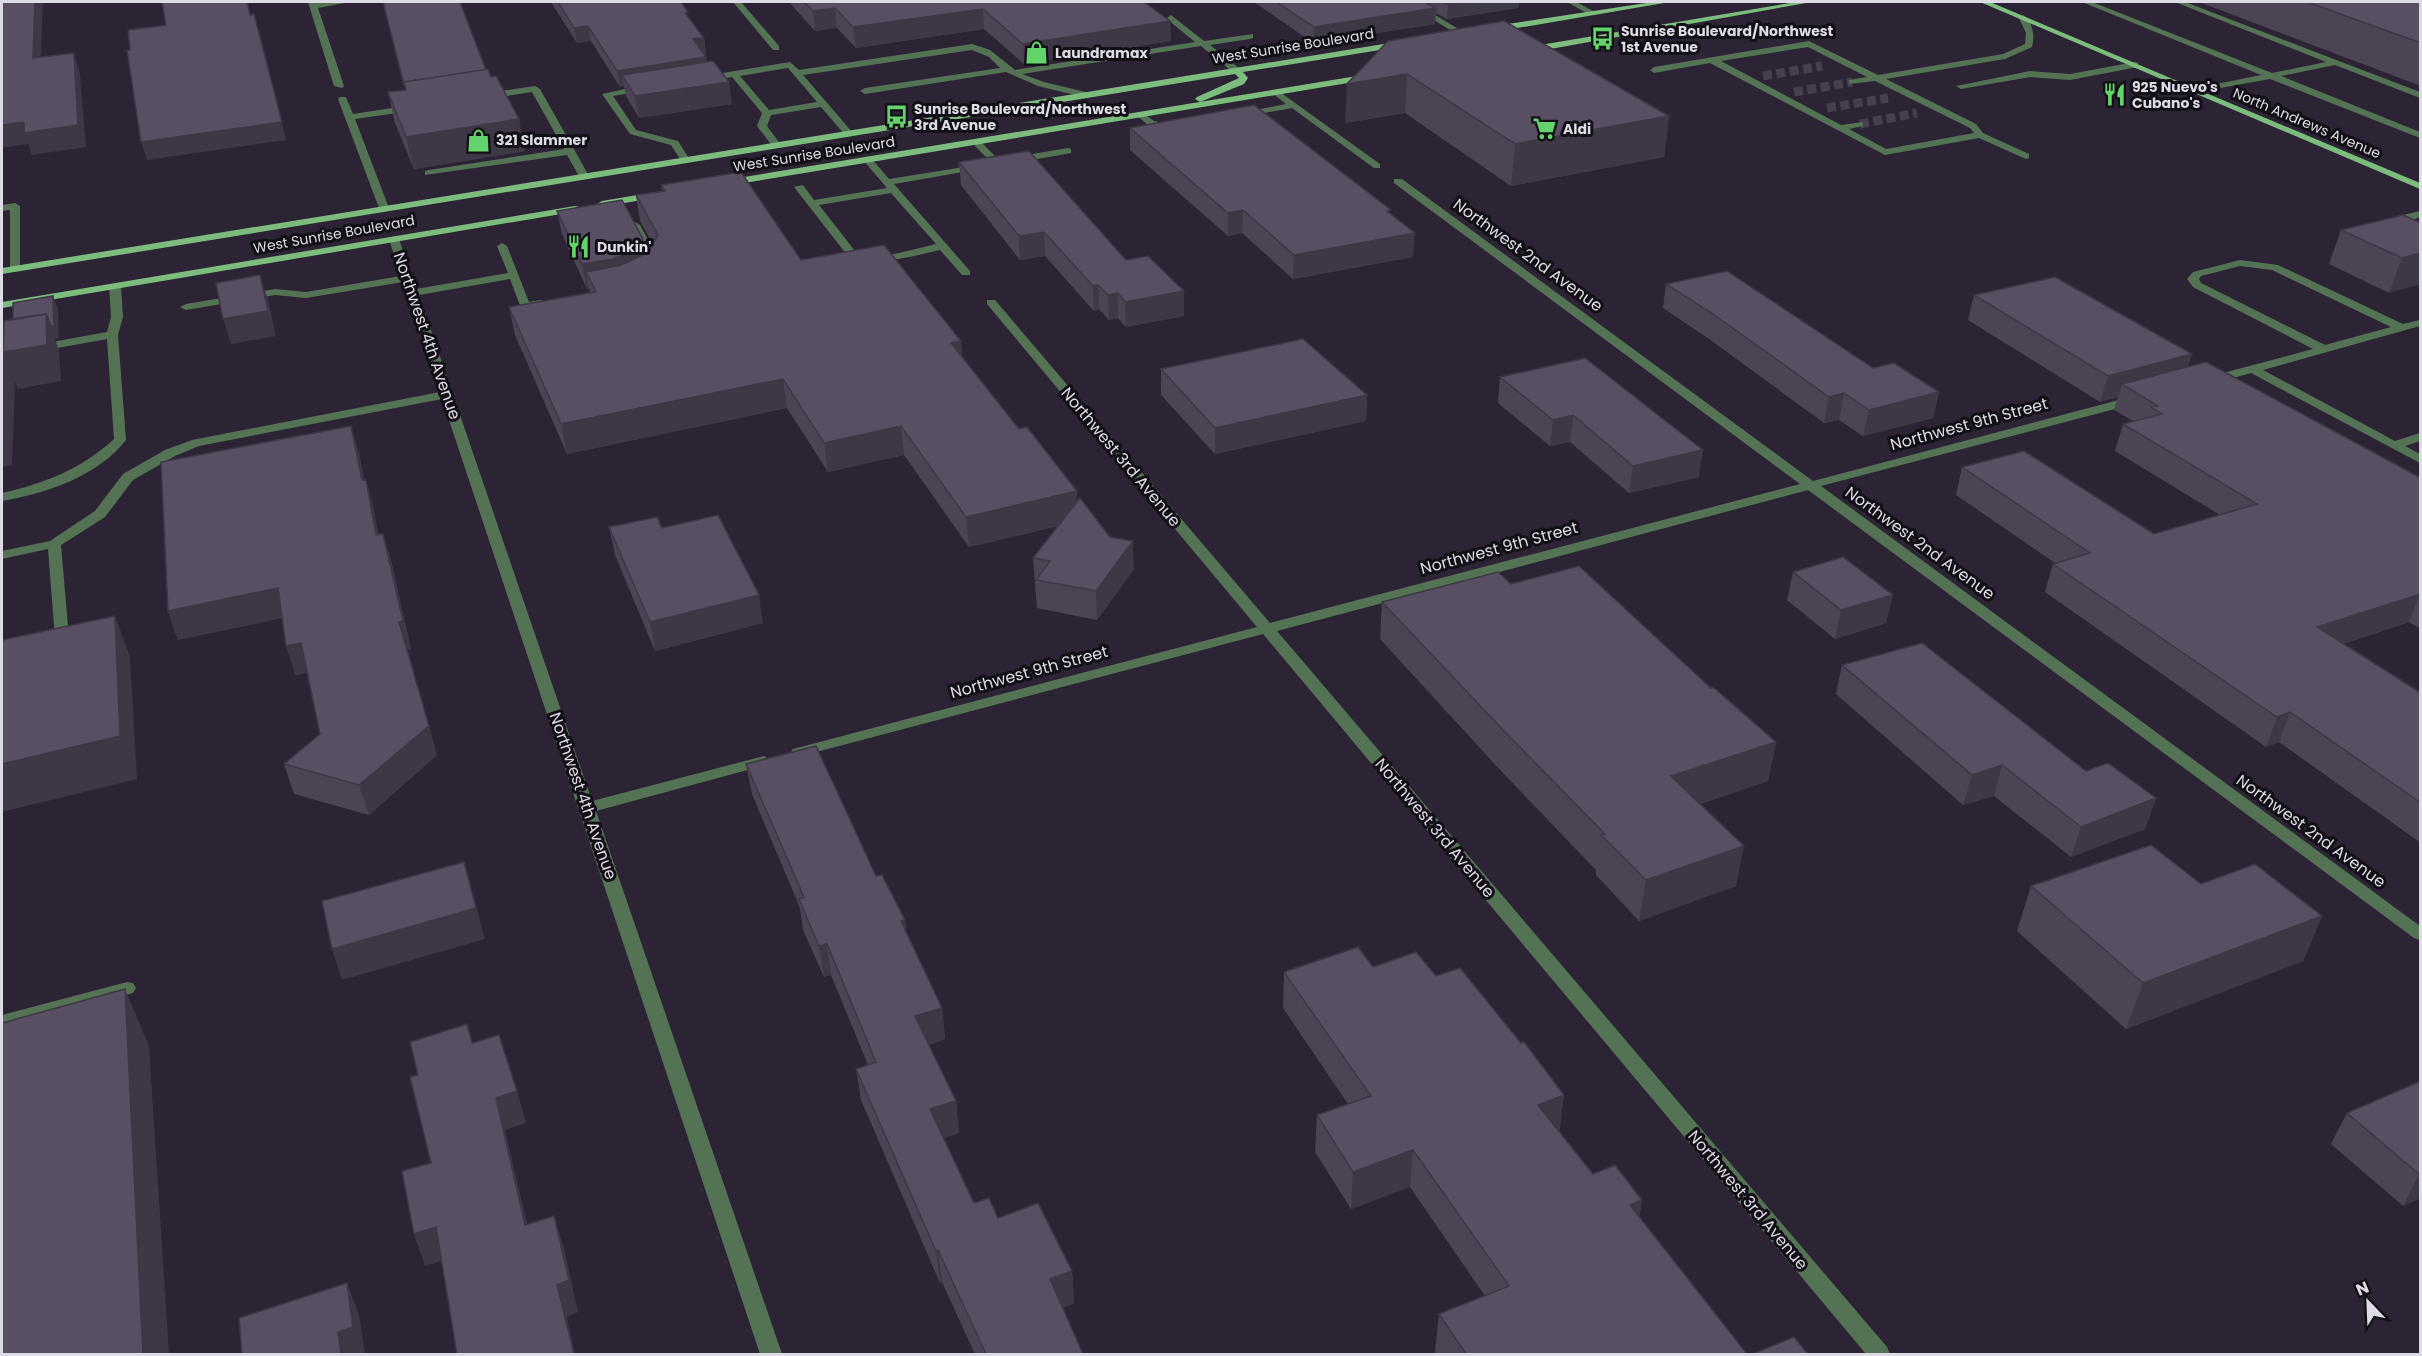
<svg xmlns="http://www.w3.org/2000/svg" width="2422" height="1356" font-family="Poppins,sans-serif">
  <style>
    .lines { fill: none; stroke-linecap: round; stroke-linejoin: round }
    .minor-tunnel { stroke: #473f50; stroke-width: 9; stroke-dasharray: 9 4.5; stroke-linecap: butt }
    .minor { fill: #547354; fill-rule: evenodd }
    .major { fill: #7cbd7d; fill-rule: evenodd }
    .wall { fill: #4c4454 }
    .shaded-wall { fill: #3e3745 }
    .building { fill: #584f62; stroke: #3e3745; stroke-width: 1.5 }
    .labels { text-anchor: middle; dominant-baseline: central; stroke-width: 6; stroke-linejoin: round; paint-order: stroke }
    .far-poi-label { font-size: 14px; font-weight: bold; fill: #dfdbe6; stroke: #130f17; text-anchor: start }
    .far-street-label { font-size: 14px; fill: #dfdbe6; stroke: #130f17 }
    .street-label { font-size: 16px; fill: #dfdbe6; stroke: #130f17 }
  </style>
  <rect width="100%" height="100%" fill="#2c2435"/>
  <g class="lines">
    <g class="minor-tunnel">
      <path d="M1763,76L1822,66"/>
      <path d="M1794,92L1852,82"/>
      <path d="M1827,108L1888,98"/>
      <path d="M1860,124L1917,113"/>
    </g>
    <g class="minor">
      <path d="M308,2H350L318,8L344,86L342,88L334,86Z"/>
      <path d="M733,2H741L779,46V50H773Z"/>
      <path d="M1404,2H1413L1467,34L1460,36Z"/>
      <path d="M1567,2H1576L1597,13L1590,15Z"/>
      <path d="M2082,2H2092L2272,73L2326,62L2175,2H2185L2420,92V98L2335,65L2281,76L2420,132V138L2270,79L2192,93V89L2261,75Z"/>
      <path d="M1171,15L1204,41L1253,34V38L1250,39L1210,45L1240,69V73H1234L1201,46L1022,74L1044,82L1090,93L1092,95L1087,98L1038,86L1006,72L865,94L860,91L865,88L1000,68L989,57L972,50L803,75L853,133L845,135L821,107L771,115L767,126L781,145L776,148L773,147L757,126L762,113L732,77L704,82L699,79L704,76L790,62L799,70L972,44L990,50L1015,70L1195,42L1168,20L1167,18ZM788,68L817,102L769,110L740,76Z"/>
      <path d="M2023,15C2033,22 2035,36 2032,47L2005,59L1886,79L1976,124L1983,133L2029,154V158L2026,159L1979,138L1885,155L1710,63L1654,73L1650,70L1654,67L1809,41L1878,75L2003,54L2025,44L2026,33L2019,18ZM1808,47L1867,77L1849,80V84L1875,81L1970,128L1974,133L1886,149L1849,129L1863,126V122L1841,125L1721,61Z"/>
      <path d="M2135,62L2138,63V67L2070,80L2030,77L1961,89L1956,86L2030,71L2070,74Z"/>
      <path d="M644,85L649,88L647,90L613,96L636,130L678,141L690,160L688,162H682L671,145L630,134L602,94Z"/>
      <path d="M535,86L540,89L589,176L588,178H580L567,155L425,175V171L429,170L564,149L532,92L487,99L482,96L487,93Z"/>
      <path d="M1277,90L1380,164V168H1374L1292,108L1242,117L1237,114L1286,104L1272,93Z"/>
      <path d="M340,97H346L353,114L412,105L417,108L412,111L355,119L389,208L388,210L379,208L338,99Z"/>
      <path d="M1141,112L1154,121L1176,126L1171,129L1148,125L1136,115Z"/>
      <path d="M973,140H979L1000,161V165H994L973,144Z"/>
      <path d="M1068,148L1071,149V153L1015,163L1010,160L1015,157Z"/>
      <path d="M868,157L871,158L889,179L983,164V168L980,169L894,184L970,271V275H962L940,250C909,257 878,267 847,255L794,187L803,185L814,200L887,188L863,160ZM891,193L936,244C910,250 881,261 855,251L819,205Z"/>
      <path d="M1394,179H1402L1813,481L2130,397H2138V403L1821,486L2420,926V940L2414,938L1808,490L1277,631L1887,1347L1890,1354H1866L1263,634L805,755H793L791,752L793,749L1257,627L987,304V300H995L1270,623L1800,484L1394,183Z"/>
      <path d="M15,203L20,206V269L15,272L10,269V210L2,211V205Z"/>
      <path d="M2420,211V217L2404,223L2420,232V239L2394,224L2395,217Z"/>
      <path d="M635,222L640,225L660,263L656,270L652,271L647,268L650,263L630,225Z"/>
      <path d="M394,236L399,239L416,289L508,273L497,246L502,243L507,246L529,302L541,300L547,303L541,306L521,308L510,279L419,295L592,801L764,756L772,761L770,764L596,811L782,1354H760L442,399L199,446L175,456L133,480L105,517L61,545L69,638L67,641L62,642L55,638L48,549L2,559V551L50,541L95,511L123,474L165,450L192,440L440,392L403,282L306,298L275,295L186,310L180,307L186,304L275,289L306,292L401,276L389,239Z"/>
      <path d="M2240,260L2278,265L2403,324L2420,320V326L2263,370L2395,441L2420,433V441L2405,446L2420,454V463L2251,373L2212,384L2208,383V377L2313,349L2193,287L2187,279L2193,272ZM2240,266L2272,270L2391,327L2325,345L2201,283L2199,279L2201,276Z"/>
      <path d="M115,283L121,286L123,317L118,335L126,440C98,476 45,494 2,501V493C43,484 82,469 114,439L107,339L2,358V351L107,332L111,317L109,286Z"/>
      <path d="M127,982L133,983L136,988L133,993L2,1029V1015Z"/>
    </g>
    <g class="major">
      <path d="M1653,2H1670L1494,32L1490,29L1494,26Z"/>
      <path d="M1796,2H1812L1528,53L1524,50L1528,47Z"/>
      <path d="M1980,2H1990L2420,183V189Z"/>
      <path d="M1402,41L1406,44L1405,46L1243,72L1248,78L1244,84L1200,102L1195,99L1197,97L1239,78L1235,74L2,274V268Z"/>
      <path d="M1369,74L1373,77L1372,79L726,186L721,183L726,180Z"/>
      <path d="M655,192L660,195L659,197L602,207L597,204L602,201Z"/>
      <path d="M575,206L579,207V211L2,308V302Z"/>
    </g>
  </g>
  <g class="wall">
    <path d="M551,2H681L689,19L704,38L706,54H704L706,57L707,62L732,104L639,118L626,96L624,86L620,87L591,41L577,43Z"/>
    <path d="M789,2H1144L1170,21L1171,41L1024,64L984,29L856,48L837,28L815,31Z"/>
    <path d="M1254,2H1519L1518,8L1447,19L1436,13L1435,24L1313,43Z"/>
    <path d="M2199,2H2421V86Z"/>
    <path d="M1388,41L1669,116L1664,157L1511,186L1405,113L1345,123Z"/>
    <path d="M486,70L491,77L525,151L414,169L395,123L388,92L405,90Z"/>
    <path d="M1130,128L1390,214L1413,257L1293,279L1242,233L1228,236L1130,150Z"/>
    <path d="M959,162L1126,260L1184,316L1126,327L1118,318L1109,320L1099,309L1094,311L1045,256L1020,260L961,185Z"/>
    <path d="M661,185L801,260L961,341L962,357L1019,429L1077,491V501L1134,569L1097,620L1037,608L1033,558L1058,526L969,547L904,455L828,472L787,408L567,454L515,335L509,307L590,292L589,288L587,289L562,234L557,211L646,254L647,253L653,244L640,221L636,195L662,191Z"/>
    <path d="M2421,223L2389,293L2329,264L2341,230Z"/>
    <path d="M1666,284L1873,368L1939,392L1933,418L1863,436L1839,420L1824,423L1709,339L1663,308Z"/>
    <path d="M1974,295L2188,367L2421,478V629L2409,622L2343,644L2421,693V843L2279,742L2266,747L2045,592L2053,564L2055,563L1956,495L1962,467L2154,534L2220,515L2115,451L2123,424L2133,421L2114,410L2118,397L2100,402L1968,320Z"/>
    <path d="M1161,369L1367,395L1366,421L1215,454L1161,395Z"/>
    <path d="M1500,377L1699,477L1629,493L1570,442L1550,446L1498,403Z"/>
    <path d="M359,453L364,480H366L373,507L378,535L383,534L391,561L411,649L407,650L437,755L369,815L294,794L284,764L320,734L307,673L295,675L282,618L178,640L168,611Z"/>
    <path d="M609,527L662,528L763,623L655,651L615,555Z"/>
    <path d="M1793,572L1893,595L1886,623L1835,639L1787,600Z"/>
    <path d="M1511,584L1711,688L1776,742L1768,781L1700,804L1736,886L1639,921L1596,875V870L1502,772L1380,639L1382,602Z"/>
    <path d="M1842,665L2086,771L2156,798L2145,829L2071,857L1994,796L1963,805L1836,694Z"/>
    <path d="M746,764L876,876L905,920L906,931L942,1008L945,1039L929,1045L956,1101L959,1133L944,1138L974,1203L998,1218L1072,1271L1074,1303L1062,1308L1083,1354H975L942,1282L940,1283L861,1100L856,1069L868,1065L831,975L824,977L803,930L800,908L752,794Z"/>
    <path d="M2201,884L2322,916L2303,961L2126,1029L2017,931L2031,886Z"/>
    <path d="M1373,967L1436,976L1521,1043L1564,1095L1559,1132L1593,1174L1642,1200L1639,1217L1747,1354H1437L1435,1352L1439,1314L1485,1296L1410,1187L1351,1209L1315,1152L1317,1115L1348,1104L1283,1008L1284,972Z"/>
    <path d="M2421,1081V1198L2403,1206L2331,1144L2347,1113Z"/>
  </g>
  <g class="shaded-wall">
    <path d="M35,2H43L40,79L33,58Z"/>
    <path d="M1466,2H1519L1518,8L1447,19L1448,4Z"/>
    <path d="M835,8L837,28L815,31L813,11Z"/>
    <path d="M1436,8L1435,24L1313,43L1314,27Z"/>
    <path d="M983,9L984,29L856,48L853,27Z"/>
    <path d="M1170,21L1171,41L1024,64L1023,44Z"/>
    <path d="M588,26L591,41L577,43L574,28Z"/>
    <path d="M259,30L286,140L147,160L141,142Z"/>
    <path d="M704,38L706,54L696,55L693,39Z"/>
    <path d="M74,53L80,74L86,147L32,155L28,144L2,148V125Z"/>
    <path d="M706,57L709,73L622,75L624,86L620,87L617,71Z"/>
    <path d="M1407,74L1405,113L1345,123L1347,84Z"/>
    <path d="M729,82L732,104L639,118L635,96Z"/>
    <path d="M1669,116L1664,157L1511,186L1515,144Z"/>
    <path d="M519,119L525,151L414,169L406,137Z"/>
    <path d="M1243,210L1242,233L1228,236V213Z"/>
    <path d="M1044,232L1045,256L1020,260L1019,236Z"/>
    <path d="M1415,233L1413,257L1293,279L1294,255Z"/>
    <path d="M643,239L647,263L586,272L589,288L587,289L582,264Z"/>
    <path d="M2421,253V284L2389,293L2402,258Z"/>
    <path d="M260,275L268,300L276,336L231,344L223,319Z"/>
    <path d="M1098,285L1099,309L1094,311L1093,286Z"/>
    <path d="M1184,291V316L1126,327L1125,302Z"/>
    <path d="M1118,293V318L1109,320L1108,295Z"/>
    <path d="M53,296L58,309L59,338L55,339L59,350L61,381L18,389L15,382L12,465L2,467V341L6,352L46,314Z"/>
    <path d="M961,341L963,369L951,343Z"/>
    <path d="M2192,354L2184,380L2122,384L2118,397L2100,402L2108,376Z"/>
    <path d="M783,379L787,408L567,454L561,424Z"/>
    <path d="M1939,392L1933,418L1863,436L1869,410Z"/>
    <path d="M1844,393L1839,420L1824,423L1829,397Z"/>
    <path d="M1367,395L1366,421L1215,454V428Z"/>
    <path d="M1573,415L1570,442L1550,446L1553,420Z"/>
    <path d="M351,426L359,453L370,508L362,480Z"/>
    <path d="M901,426L904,455L828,472L824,443Z"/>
    <path d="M1703,450L1699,477L1629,493L1633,466Z"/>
    <path d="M366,480L373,507L384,563L376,535Z"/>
    <path d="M1077,491L1078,521L969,547L966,517Z"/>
    <path d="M383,534L391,561L411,649L407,650L399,622Z"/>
    <path d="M1133,541L1134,569L1097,620L1096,591Z"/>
    <path d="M278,588L287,617L178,640L168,611Z"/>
    <path d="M2420,594L2409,622L2306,656L2317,627Z"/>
    <path d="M759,595L763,623L655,651L650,622Z"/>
    <path d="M1893,595L1886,623L1835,639L1841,610Z"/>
    <path d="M115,616L130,657L137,779L2,812V764Z"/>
    <path d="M301,643L310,672L295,675L286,646Z"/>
    <path d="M2290,712L2279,742L2266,747L2277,717Z"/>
    <path d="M429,726L437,755L369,815L359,785Z"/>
    <path d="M1776,742L1768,781L1664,815L1671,776Z"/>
    <path d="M2002,765L1994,796L1963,805L1972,775Z"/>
    <path d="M2156,798L2145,829L2071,857L2081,827Z"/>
    <path d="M1744,846L1736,886L1639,921L1646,880Z"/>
    <path d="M464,862L485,939L342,980L332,949Z"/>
    <path d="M2322,916L2303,961L2126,1029L2143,983Z"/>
    <path d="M905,920L908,951L901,921Z"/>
    <path d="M827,944L831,975L824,977L819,946Z"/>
    <path d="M125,989L149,1046L169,1354H143Z"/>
    <path d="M942,1008L945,1039L918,1048L915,1016Z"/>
    <path d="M517,1091L526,1123L505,1130L535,1258L525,1225L496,1098Z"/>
    <path d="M1564,1095L1559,1133L1538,1105Z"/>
    <path d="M956,1101L959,1133L934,1141L930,1109Z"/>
    <path d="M1413,1150L1410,1187L1351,1209L1353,1172Z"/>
    <path d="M2421,1173V1198L2403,1206L2419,1174Z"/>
    <path d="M1642,1200L1635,1238L1630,1205Z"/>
    <path d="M554,1216L564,1248L578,1312L567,1317L575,1354H574L557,1285Z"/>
    <path d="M436,1227L447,1259L425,1266L414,1234Z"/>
    <path d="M938,1250L942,1282L940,1283L936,1251Z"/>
    <path d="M1072,1271L1074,1303L1052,1311L1050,1279Z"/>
    <path d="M347,1283L359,1315L365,1354H341L338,1332Z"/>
  </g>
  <g class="building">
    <path d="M2,2H35L33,58L74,53L78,125L24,133V122L2,125Z"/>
    <path d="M162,2H247L250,15L254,14L282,122L141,142L127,50H130L128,30L166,25Z"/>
    <path d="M383,2H460L486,70L404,82V85Z"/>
    <path d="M558,2H681L688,12L685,13L704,38L693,39L706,57L617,71L588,26L574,28Z"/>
    <path d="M804,2H1144L1170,21L1023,44L983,9L853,27L835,8L813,11Z"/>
    <path d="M1276,2H1425L1436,8L1314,27Z"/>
    <path d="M1443,2H1466L1448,4Z"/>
    <path d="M2307,2H2421V43Z"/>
    <path d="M1504,21L1669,116L1515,144L1407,74L1347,84L1388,41Z"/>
    <path d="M713,61L729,82L635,96L622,75Z"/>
    <path d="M488,69L491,77L496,76L519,119L406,137L388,92L406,90L404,82Z"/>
    <path d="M1254,105L1391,210L1387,211L1415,233L1294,255L1243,210L1228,213L1130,128Z"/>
    <path d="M1029,151L1126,260L1148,256L1184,291L1125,302L1118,293L1108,295L1098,285L1093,286L1044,232L1019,236L959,162Z"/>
    <path d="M741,172L801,260L884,245L961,341L951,343L1019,429L1027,427L1077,491L966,517L901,426L824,443L783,379L561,424L509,307L596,292L586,272L621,265L647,253L658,235L636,195L665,191L661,185Z"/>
    <path d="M622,200L643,239L636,249L613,259L582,264L557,211Z"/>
    <path d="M2403,215L2421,223V253L2402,258L2341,230Z"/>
    <path d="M1727,271L1873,368L1894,363L1939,392L1869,410L1844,393L1829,397L1713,314L1666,284Z"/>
    <path d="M260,275L268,311L223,319L216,283Z"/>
    <path d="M2055,277L2192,354L2108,376L1974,295Z"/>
    <path d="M53,296L54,326H51L46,314L13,319V303Z"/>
    <path d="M46,314L47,345L3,352L4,321Z"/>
    <path d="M1303,339L1367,395L1215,428L1161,369Z"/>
    <path d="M1585,358L1703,450L1633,466L1573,415L1553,420L1500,377Z"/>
    <path d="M2206,362L2421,478V594L2317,627L2421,693V803L2290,712L2277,717L2053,564L2090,553L1962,467L2024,451L2154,534L2257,504L2123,424L2162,414L2151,407L2158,406L2122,384Z"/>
    <path d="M351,426L362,480H366L376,535L383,534L403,621L399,622L429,726L359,785L284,764L320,734L301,643L286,646L278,588L168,611L161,462Z"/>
    <path d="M1080,498L1110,537L1133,541L1096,591L1036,580L1050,561L1033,558Z"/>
    <path d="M718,515L759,595L650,622L609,527L657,517L662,528Z"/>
    <path d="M1843,557L1893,595L1841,610L1793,572Z"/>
    <path d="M1579,566L1711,688L1713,687L1776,742L1671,776L1744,846L1646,880L1601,835L1605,834L1506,733L1382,602L1498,572L1511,584Z"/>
    <path d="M115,616L120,736L2,764V640Z"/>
    <path d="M1922,643L2086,771L2108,763L2156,798L2081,827L2002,765L1972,775L1842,665Z"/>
    <path d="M816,746L876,876L882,875L905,920L901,921L942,1008L915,1016L956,1101L930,1109L974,1203L989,1198L998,1218L1038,1203L1072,1271L1050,1279L1083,1354H986L938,1250L936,1251L856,1069L876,1062L827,944L819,946L799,899L804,897L746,764Z"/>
    <path d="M2151,845L2201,884L2255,864L2322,916L2143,983L2031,886Z"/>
    <path d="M464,862L476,908L332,949L322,901Z"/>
    <path d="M1358,947L1373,967L1416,952L1436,976L1460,968L1521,1043L1524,1042L1564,1095L1538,1105L1593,1174L1615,1165L1642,1200L1630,1205L1747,1354H1466L1439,1314L1509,1286L1413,1150L1353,1172L1317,1115L1371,1096L1284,972Z"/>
    <path d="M125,989L143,1354H2V1023Z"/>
    <path d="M467,1024L472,1043L499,1035L517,1091L496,1098L525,1225L554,1216L569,1280L557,1285L574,1354H457L436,1227L414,1234L402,1171L431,1163L410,1077L418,1075L410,1042Z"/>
    <path d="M2421,1081V1173L2419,1174L2347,1113Z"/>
    <path d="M347,1283L353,1327L338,1332L341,1354H242L239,1318Z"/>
    <path d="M1794,1337L1808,1354H1753Z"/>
  </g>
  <defs>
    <symbol id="bus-bare" viewBox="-9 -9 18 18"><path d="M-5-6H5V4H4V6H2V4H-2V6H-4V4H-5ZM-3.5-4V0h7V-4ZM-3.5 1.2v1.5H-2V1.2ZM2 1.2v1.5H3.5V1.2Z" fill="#62d469" stroke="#130f17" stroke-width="2.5" paint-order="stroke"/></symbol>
    <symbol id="shop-bare" viewBox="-9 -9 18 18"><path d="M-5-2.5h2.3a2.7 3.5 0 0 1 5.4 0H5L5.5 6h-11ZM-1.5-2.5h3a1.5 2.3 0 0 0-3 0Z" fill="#62d469" stroke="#130f17" stroke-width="2.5" paint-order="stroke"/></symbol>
    <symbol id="restaurant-bare" viewBox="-9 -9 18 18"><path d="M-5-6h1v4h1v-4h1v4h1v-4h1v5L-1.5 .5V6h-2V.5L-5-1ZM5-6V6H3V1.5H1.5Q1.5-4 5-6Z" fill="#62d469" stroke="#130f17" stroke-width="2.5" paint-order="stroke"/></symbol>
    <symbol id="supermarket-bare" viewBox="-9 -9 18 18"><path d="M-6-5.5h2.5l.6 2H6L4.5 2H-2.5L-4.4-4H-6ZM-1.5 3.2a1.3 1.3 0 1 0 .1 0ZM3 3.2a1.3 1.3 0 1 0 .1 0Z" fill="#62d469" stroke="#130f17" stroke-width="2.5" paint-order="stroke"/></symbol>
  </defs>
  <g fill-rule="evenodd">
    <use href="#bus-bare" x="1586" y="22" width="33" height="33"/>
    <use href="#shop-bare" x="1020" y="36" width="33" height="33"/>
    <use href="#restaurant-bare" x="2098" y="78" width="33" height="33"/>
    <use href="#bus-bare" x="880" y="100" width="33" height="33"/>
    <use href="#supermarket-bare" x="1528" y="112" width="33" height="33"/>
    <use href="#shop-bare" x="462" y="124" width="33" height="33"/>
    <use href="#restaurant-bare" x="562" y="230" width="33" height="33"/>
  </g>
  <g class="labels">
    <g class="far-poi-label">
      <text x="1621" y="31">Sunrise Boulevard/Northwest<tspan x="1621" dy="16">1st Avenue</tspan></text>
      <text x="1055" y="53">Laundramax</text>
      <text x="2132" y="87">925 Nuevo's<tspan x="2132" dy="16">Cubano's</tspan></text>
      <text x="914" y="109">Sunrise Boulevard/Northwest<tspan x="914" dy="16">3rd Avenue</tspan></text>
      <text x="1563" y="129">Aldi</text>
      <text x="496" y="140">321 Slammer</text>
      <text x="597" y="247">Dunkin'</text>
    </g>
    <g class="far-street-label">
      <text transform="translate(1293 46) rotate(-9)">West Sunrise Boulevard</text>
      <text transform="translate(2307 123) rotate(23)">North Andrews Avenue</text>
      <text transform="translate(814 154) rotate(-9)">West Sunrise Boulevard</text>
      <text transform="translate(334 234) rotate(-10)">West Sunrise Boulevard</text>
    </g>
    <g class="street-label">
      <text transform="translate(1528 255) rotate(36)">Northwest 2nd Avenue</text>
      <text transform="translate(427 336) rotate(71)">Northwest 4th Avenue</text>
      <text transform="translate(1969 424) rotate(-15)">Northwest 9th Street</text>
      <text transform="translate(1121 457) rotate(50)">Northwest 3rd Avenue</text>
      <text transform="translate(1920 543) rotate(36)">Northwest 2nd Avenue</text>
      <text transform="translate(1499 548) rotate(-15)">Northwest 9th Street</text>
      <text transform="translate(1029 672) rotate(-15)">Northwest 9th Street</text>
      <text transform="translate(583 796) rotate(71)">Northwest 4th Avenue</text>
      <text transform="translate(1435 828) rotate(50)">Northwest 3rd Avenue</text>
      <text transform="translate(2311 831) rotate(36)">Northwest 2nd Avenue</text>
      <text transform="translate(1748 1200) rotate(50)">Northwest 3rd Avenue</text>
    </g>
  </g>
  <rect width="2422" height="1356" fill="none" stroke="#dfdbe6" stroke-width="6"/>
  <g transform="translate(2368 1302) rotate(337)" stroke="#130f17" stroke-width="4.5" paint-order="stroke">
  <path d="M0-4.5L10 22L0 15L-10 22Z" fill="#dfdbe6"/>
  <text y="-9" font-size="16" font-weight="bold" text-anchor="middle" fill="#dfdbe6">N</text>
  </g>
</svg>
